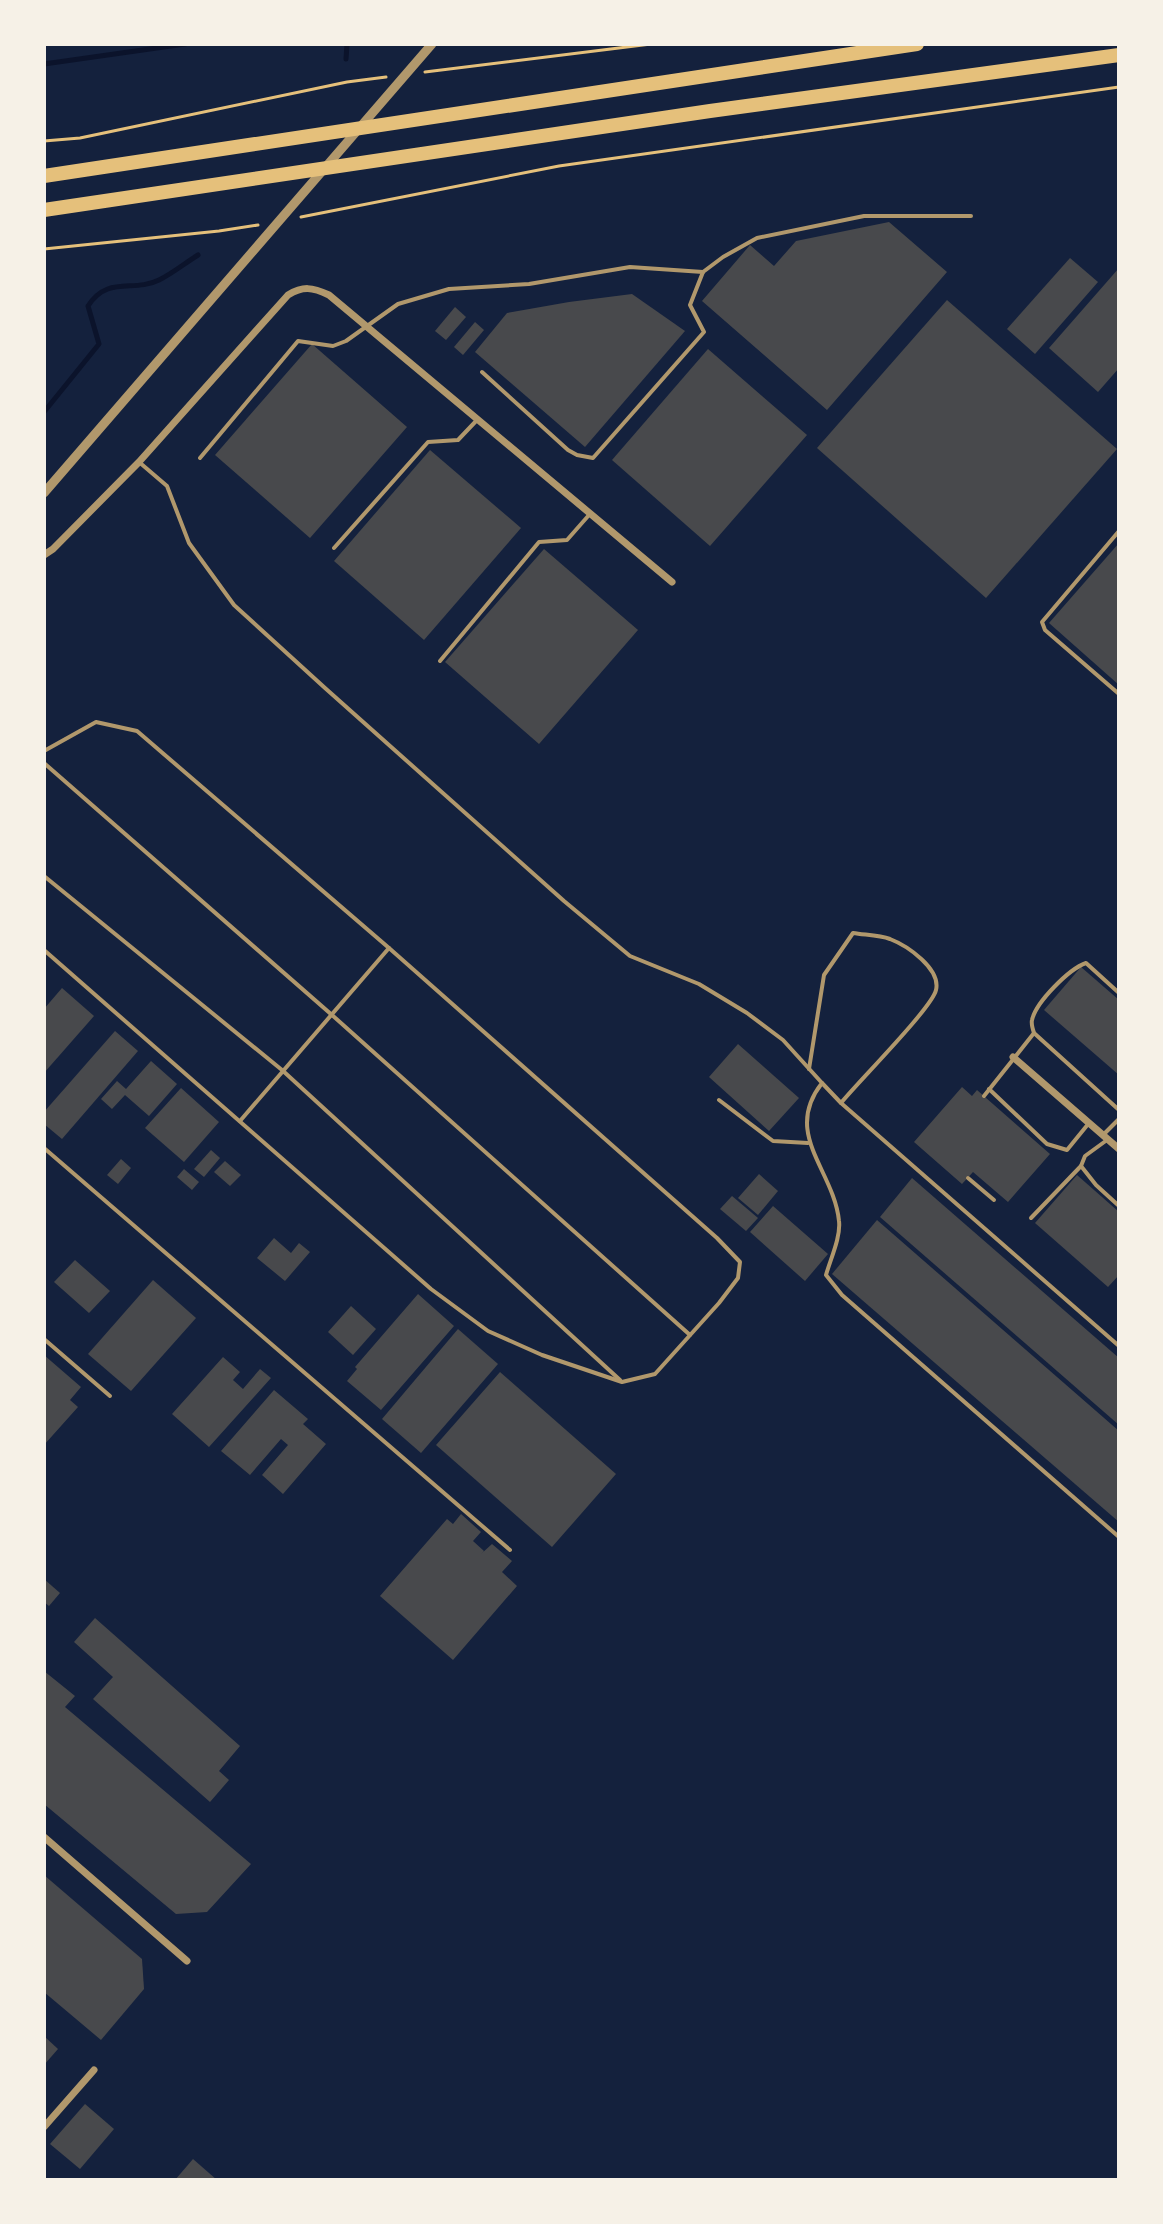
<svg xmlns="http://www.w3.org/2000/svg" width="1163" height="2224" font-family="Commissioner,sans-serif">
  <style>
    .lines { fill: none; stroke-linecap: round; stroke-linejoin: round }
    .stream { stroke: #0b132b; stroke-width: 5 }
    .building { fill: #48494c }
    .path { stroke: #e5c07b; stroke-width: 3 }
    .service { stroke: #b1986c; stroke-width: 4 }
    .minor { stroke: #b1986c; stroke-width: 7 }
    .tertiary { stroke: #b1986c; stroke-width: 9 }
    .motorway { stroke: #e5c07b; stroke-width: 14 }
  </style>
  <rect width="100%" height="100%" fill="#14213d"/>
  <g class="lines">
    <g class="stream">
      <path d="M346,59L347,44"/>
      <path d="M44,64L185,44"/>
      <path d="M44,412L99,344L88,306C108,275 133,293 159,280C173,273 185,263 198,255"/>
    </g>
  </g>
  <g class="building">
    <path d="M889,222L947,272L827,410L702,301L750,245L774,266L796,241Z"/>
    <path d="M1070,258L1098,282L1035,354L1007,329Z"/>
    <path d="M1119,268V368L1098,392L1049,348Z"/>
    <path d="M632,294L685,331L585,447L475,352L507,313L569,302Z"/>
    <path d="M947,300L1117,449L986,598L817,448Z"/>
    <path d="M455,307L466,317L446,340L435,331Z"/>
    <path d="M475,322L484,330L463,355L454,347Z"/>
    <path d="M312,344L407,427L310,538L215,455Z"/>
    <path d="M708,349L807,435L710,546L612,460Z"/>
    <path d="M430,450L521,528L424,640L334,561Z"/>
    <path d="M1119,543V685L1049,623Z"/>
    <path d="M544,549L638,630L539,744L445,662Z"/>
    <path d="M1081,967L1119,1000V1075L1044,1010Z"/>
    <path d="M62,988L94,1016L44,1073V1009Z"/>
    <path d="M115,1031L138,1051L62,1139L44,1124V1112Z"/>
    <path d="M738,1044L799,1098L769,1131L709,1077Z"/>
    <path d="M151,1061L177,1084L149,1116L125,1095L112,1109L101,1099L117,1081L126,1089Z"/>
    <path d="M962,1087L972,1096L977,1090L1050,1154L1008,1202L973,1172L962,1184L914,1142Z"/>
    <path d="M181,1088L219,1122L184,1162L145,1128Z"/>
    <path d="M211,1150L220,1158L204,1177L194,1169Z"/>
    <path d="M121,1159L131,1168L118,1184L107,1175Z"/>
    <path d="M225,1161L241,1175L230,1186L214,1172Z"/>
    <path d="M184,1169L199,1182L192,1190L177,1177Z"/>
    <path d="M759,1174L778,1191L758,1215L738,1198Z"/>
    <path d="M1077,1175L1119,1212V1275L1108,1287L1035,1223Z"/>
    <path d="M912,1178L1119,1358V1425L880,1217Z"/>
    <path d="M732,1196L758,1218L746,1231L720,1209Z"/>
    <path d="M773,1206L828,1254L805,1281L750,1232Z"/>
    <path d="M877,1220L1119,1431V1522L832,1274Z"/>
    <path d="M274,1238L291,1253L299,1243L310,1252L285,1281L257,1258Z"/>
    <path d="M75,1260L110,1291L89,1313L54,1282Z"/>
    <path d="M153,1280L196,1318L131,1391L88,1354Z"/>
    <path d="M418,1294L454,1326L381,1410L347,1381L357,1369L355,1367Z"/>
    <path d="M351,1306L376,1329L353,1355L328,1332Z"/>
    <path d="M458,1329L498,1364L421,1453L382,1419Z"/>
    <path d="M44,1355L81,1387L70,1400L78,1407L44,1445Z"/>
    <path d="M223,1357L240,1372L233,1380L243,1389L260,1369L271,1378L209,1447L172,1414Z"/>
    <path d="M500,1372L616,1474L552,1547L436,1445Z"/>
    <path d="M274,1390L308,1419L303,1424L326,1444L283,1494L262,1475L288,1445L281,1439L250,1475L221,1451Z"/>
    <path d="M461,1514L481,1532L473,1541L484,1551L481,1554L492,1544L512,1561L502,1572L517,1586L453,1660L380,1596L447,1519L453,1524Z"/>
    <path d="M44,1579L60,1593L49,1606L44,1602Z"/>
    <path d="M95,1618L240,1746L219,1771L229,1780L210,1802L93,1699L113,1677L74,1642Z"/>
    <path d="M44,1671L75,1696L65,1707L251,1864L207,1912L176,1914L44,1804Z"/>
    <path d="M44,1875L142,1959L144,1989L101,2040L44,1992Z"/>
    <path d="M44,2036L58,2049L44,2065Z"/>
    <path d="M85,2104L114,2129L80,2169L50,2144Z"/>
    <path d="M193,2159L217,2180H175Z"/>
  </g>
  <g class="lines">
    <g class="path">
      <path d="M425,72L651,44"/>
      <path d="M44,141L80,138L347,82L386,77"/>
      <path d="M301,217L559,166L1119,87"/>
      <path d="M44,249L219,231L258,225"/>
    </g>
    <g class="service">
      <path d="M482,372L568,450L577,455L593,458L704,332L690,305L703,272L723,257L757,238L864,216H971"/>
      <path d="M200,458L298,341L333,346L346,341L398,304L449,289L529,284L630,267L703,272"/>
      <path d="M139,462L167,486L189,543L234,605L325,688L564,901L630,956L699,984L747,1013L783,1040L822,1083C782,1134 834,1170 839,1221C841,1237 830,1260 826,1275L842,1295L1119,1537"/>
      <path d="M1119,531L1042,622L1045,630L1119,694"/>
      <path d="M334,548L428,442L458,440L477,420"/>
      <path d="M440,661L539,542L567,540L589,515"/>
      <path d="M44,751L96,722L137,731L389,948L717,1238L740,1262L738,1278L719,1303L655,1374L622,1382L542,1355L488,1331L431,1289L44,950"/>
      <path d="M44,763L332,1015L690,1335"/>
      <path d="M44,876L282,1070L620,1380"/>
      <path d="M1119,993L1086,963C1069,969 1036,1002 1032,1020C1031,1024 1033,1030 1034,1033L1119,1110"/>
      <path d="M809,1069L824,975L853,933C865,935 879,935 890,939C908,946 941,969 936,990C932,1008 857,1083 841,1103"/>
      <path d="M822,1083L841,1103L1119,1346"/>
      <path d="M989,1089L1047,1144L1067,1150L1089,1123"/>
      <path d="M984,1096L1034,1033"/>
      <path d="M719,1100L773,1141L808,1143"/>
      <path d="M240,1121L389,948"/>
      <path d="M1103,1135L1119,1119"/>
      <path d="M1107,1140L1085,1156L1081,1166L1096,1185L1119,1206"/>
      <path d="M44,1148L510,1550"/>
      <path d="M968,1178L994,1200"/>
      <path d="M1031,1218L1081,1166"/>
      <path d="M44,1339L110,1396"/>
    </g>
    <g class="minor">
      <path d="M44,555L53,549L139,462L288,295C303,286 312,287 329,295L672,582"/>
      <path d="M1013,1057L1119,1149"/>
      <path d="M44,1837L187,1961"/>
      <path d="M44,2127L94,2070"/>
    </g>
    <path class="tertiary" d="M44,493L432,44"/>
    <g class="motorway">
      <path d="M44,176L917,44"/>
      <path d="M44,210L710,111L1119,55"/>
    </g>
  </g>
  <rect width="1163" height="2224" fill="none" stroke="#f6f1e7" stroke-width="92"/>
</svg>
